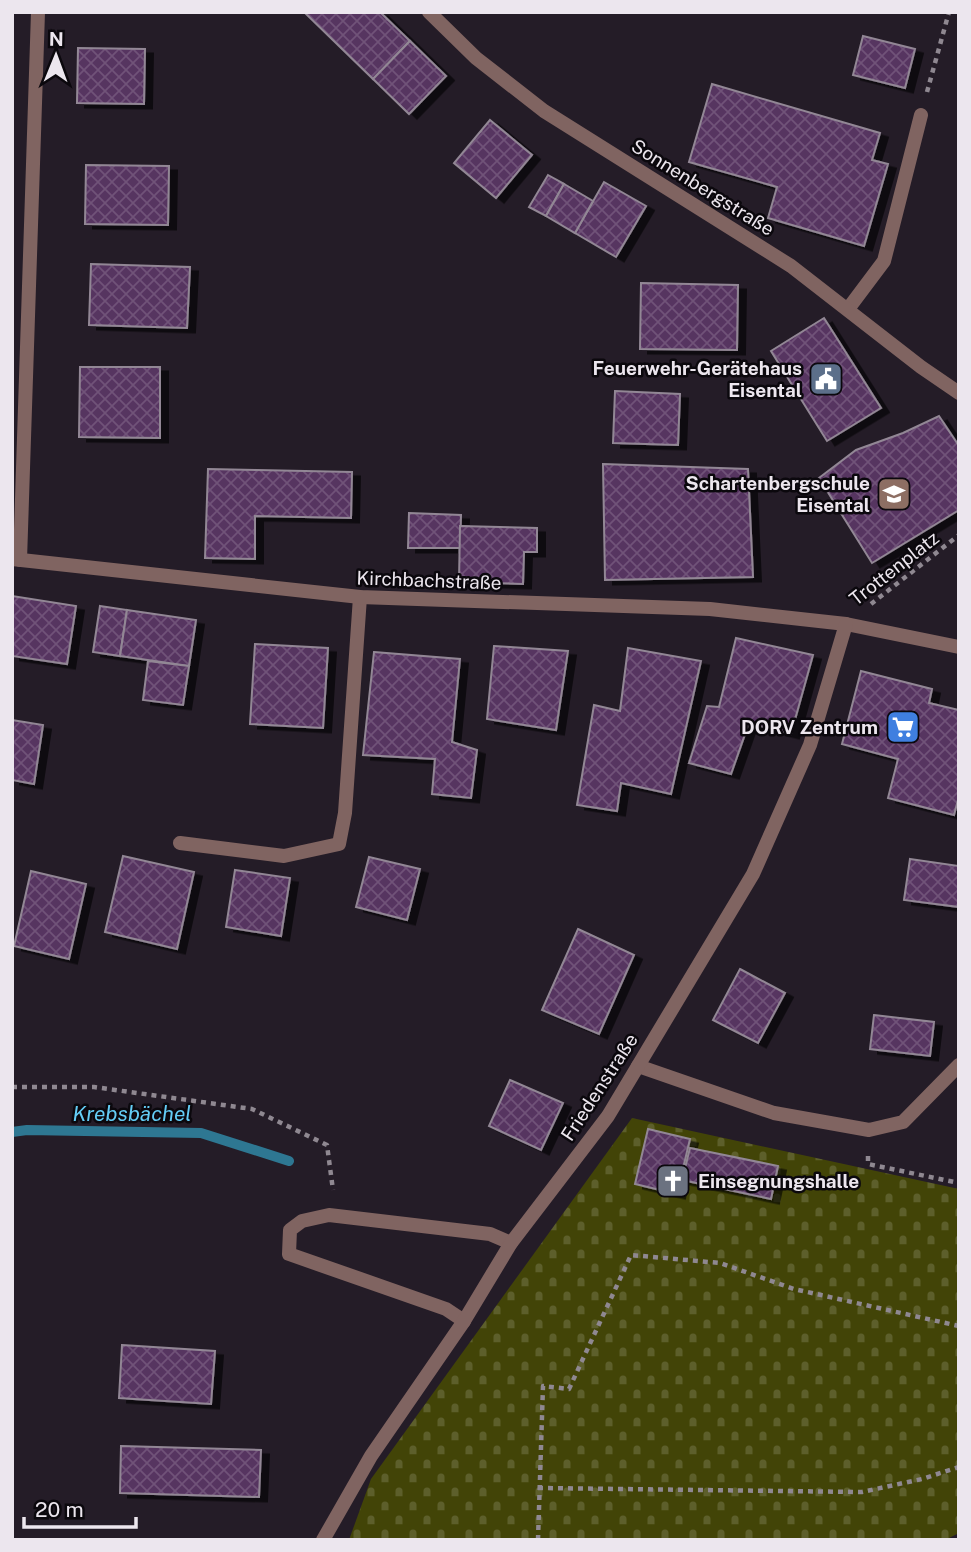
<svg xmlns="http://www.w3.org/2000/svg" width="971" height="1552" font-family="'Public Sans',sans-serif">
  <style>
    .cemetery { fill: url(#cemetery-stones) }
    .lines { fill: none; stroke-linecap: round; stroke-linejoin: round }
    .stream { stroke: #2e7792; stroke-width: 10 }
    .building { fill: url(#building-cross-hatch); stroke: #928795; stroke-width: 2; filter: url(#shadow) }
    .path { stroke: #8f8891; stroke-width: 4.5; stroke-dasharray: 5 5; stroke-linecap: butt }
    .service { stroke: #806461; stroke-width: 14 }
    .minor { stroke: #806461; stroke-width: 14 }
    .labels { text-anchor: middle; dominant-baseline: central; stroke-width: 5; stroke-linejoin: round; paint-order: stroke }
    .street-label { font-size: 19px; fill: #ece6ee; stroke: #0b080d }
    .poi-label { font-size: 19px; font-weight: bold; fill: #ece6ee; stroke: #0b080d; text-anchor: end }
    .water-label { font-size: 21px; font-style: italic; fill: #64cdf6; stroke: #0b080d }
  </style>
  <defs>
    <pattern id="cemetery-stones" width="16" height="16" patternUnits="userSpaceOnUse" patternTransform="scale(1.75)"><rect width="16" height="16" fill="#424407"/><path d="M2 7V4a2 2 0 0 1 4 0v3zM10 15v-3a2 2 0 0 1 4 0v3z" fill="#5d5f2b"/></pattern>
    <pattern id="building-cross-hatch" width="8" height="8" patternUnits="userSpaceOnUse" patternTransform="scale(1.75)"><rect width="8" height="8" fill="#573561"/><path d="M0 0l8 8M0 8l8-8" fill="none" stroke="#6f5278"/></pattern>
    <filter id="shadow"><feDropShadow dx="8" dy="4.5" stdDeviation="0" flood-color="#0009"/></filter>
  </defs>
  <rect width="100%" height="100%" fill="#241c27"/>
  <path class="cemetery" d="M632,1118L959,1189V1533L945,1540H349L371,1479Z"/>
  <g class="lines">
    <path class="stream" d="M12,1132L27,1130L201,1133L289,1161"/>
  </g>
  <g class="building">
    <path d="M304,12H380L410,41L373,79Z"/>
    <path d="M863,36L915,49L905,88L853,75Z"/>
    <path d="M410,41L446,76L409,114L373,79Z"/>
    <path d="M78,48L145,49L144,104L77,103Z"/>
    <path d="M712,84L880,133L872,160L888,164L864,246L768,218L777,187L689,162Z"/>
    <path d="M490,120L532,155L496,198L454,163Z"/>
    <path d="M86,165L169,166L168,225L85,224Z"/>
    <path d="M548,175L564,184L546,216L529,207Z"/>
    <path d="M604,182L646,206L616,257L575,233Z"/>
    <path d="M564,184L593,201L575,233L546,216Z"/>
    <path d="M91,264L190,267L187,328L89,325Z"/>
    <path d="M641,283L738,285L737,350L640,349Z"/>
    <path d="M824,318L881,408L827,441L771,351Z"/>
    <path d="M80,367H160V438L79,437Z"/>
    <path d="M615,391L680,394L678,445L613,443Z"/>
    <path d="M939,416L959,446V510L872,563L819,478L856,450L903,433Z"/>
    <path d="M603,464L748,469L753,577L605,580Z"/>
    <path d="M208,469L352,472L351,518L255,516V559L205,558Z"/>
    <path d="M409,513L461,515L460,548H408Z"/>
    <path d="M460,526L537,528V552H524L523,584L459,582Z"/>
    <path d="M12,596L76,606L67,664L12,656Z"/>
    <path d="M100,606L127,610L120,656L93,652Z"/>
    <path d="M127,610L196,620L189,666L120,656Z"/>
    <path d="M736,638L813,655L791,734L749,723L731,774L689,763L707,706L719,707Z"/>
    <path d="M255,644L328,648L323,728L250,724Z"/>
    <path d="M494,646L568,651L556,730L487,719Z"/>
    <path d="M628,648L701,661L671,794L621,783L617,811L577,805L594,705L620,711Z"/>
    <path d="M374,652L460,659L452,742L477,750L471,798L432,794L435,759L363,755Z"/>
    <path d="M148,661L189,666L183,705L143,700Z"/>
    <path d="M861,671L932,689L929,703L959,710V796L954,815L888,798L898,759L842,744Z"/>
    <path d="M12,720L43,725L34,784L12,780Z"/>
    <path d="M123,856L194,872L177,949L105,932Z"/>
    <path d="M369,857L420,869L407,920L356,907Z"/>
    <path d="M910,859L959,866V907L904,900Z"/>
    <path d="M235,870L290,878L281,936L226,927Z"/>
    <path d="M31,871L86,884L69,959L14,946Z"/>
    <path d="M578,929L634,955L599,1034L542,1010Z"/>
    <path d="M740,969L785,993L758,1043L713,1020Z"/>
    <path d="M874,1015L934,1022L930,1056L870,1049Z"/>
    <path d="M510,1080L563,1103L541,1150L489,1126Z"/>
    <path d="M648,1129L690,1139L677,1194L635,1184Z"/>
    <path d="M690,1148L778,1166L771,1199L682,1180Z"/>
    <path d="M122,1345L215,1351L211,1404L119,1398Z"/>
    <path d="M121,1446L261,1450L259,1497L120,1493Z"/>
  </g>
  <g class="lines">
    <g class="path">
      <path d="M927,92L949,12"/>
      <path d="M871,604L959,535"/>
      <path d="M12,1087H94L252,1109L327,1145L333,1190"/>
      <path d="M868,1156V1164L959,1183"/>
      <path d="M538,1488L862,1492L922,1479L959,1467"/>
      <path d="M538,1540L543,1386L569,1389L631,1255L720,1263L794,1289L959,1326"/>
    </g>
    <g class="service">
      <path d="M848,309L884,261L921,115"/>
      <path d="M180,843L284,856L339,844L345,813L360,597"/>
      <path d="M464,1321L446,1309L289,1254L290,1230L302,1221L329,1215L490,1234L511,1243"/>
    </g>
    <g class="minor">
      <path d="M429,12L476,58L544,111L791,266L921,367L959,393"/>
      <path d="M12,559L360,597L710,609L846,624L959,647"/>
      <path d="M20,560L38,12"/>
      <path d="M638,1066L774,1113L869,1130L903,1122L959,1065"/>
      <path d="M323,1540L371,1456L464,1321L511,1243L608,1116L753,874L810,745L846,624"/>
    </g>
  </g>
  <defs>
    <symbol id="civic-square" viewBox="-11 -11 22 22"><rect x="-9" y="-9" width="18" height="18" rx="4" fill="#5c6f8a" stroke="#0b080d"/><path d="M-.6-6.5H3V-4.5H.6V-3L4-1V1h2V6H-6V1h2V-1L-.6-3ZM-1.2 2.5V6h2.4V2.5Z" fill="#fff"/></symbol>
    <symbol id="school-square" viewBox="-11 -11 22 22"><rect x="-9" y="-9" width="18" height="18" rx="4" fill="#8d6e63" stroke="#0b080d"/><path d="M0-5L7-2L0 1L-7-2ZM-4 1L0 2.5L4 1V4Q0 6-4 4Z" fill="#fff"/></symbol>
    <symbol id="supermarket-square" viewBox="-11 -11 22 22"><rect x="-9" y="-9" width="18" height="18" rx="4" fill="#3f7fe0" stroke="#0b080d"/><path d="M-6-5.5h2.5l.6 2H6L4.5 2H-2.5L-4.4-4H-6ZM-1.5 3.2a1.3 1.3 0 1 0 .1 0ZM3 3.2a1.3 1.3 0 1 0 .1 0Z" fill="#fff"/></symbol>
    <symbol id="church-square" viewBox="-11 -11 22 22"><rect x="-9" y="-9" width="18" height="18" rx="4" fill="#6b7280" stroke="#0b080d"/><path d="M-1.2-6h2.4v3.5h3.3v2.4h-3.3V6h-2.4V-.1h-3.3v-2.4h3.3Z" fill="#fff"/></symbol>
  </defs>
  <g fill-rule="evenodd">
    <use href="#civic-square" x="807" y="360" width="38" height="38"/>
    <use href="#school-square" x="875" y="475" width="38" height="38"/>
    <use href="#supermarket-square" x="884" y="708" width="38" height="38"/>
    <use href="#church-square" x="654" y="1162" width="38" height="38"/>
  </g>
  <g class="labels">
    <g class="street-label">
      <text transform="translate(703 187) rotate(32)">Sonnenbergstraße</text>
      <text transform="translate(894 568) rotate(-38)">Trottenplatz</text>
      <text transform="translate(429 580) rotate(2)">Kirchbachstraße</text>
      <text transform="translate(599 1087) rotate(-57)">Friedenstraße</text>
    </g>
    <g class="poi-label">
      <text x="802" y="368">Feuerwehr-Gerätehaus<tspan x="802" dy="22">Eisental</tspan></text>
      <text x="870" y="483">Schartenbergschule<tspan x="870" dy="22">Eisental</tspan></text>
      <text x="878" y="727">DORV Zentrum</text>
      <text x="698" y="1181" text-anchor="start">Einsegnungshalle</text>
    </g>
    <g class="water-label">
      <text x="132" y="1113">Krebsbächel</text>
    </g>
  </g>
  <rect width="971" height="1552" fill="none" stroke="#ece6ee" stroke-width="28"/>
  <g transform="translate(56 56) rotate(1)" stroke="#0b080d" stroke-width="5" paint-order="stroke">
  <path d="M0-5L12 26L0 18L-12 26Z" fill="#ece6ee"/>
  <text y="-10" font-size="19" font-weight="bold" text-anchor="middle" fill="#ece6ee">N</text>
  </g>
  <path d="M24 1517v10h112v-10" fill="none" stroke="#ece6ee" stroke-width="3.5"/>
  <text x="35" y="1517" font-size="21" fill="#ece6ee" stroke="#0b080d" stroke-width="5" paint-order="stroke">20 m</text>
</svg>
